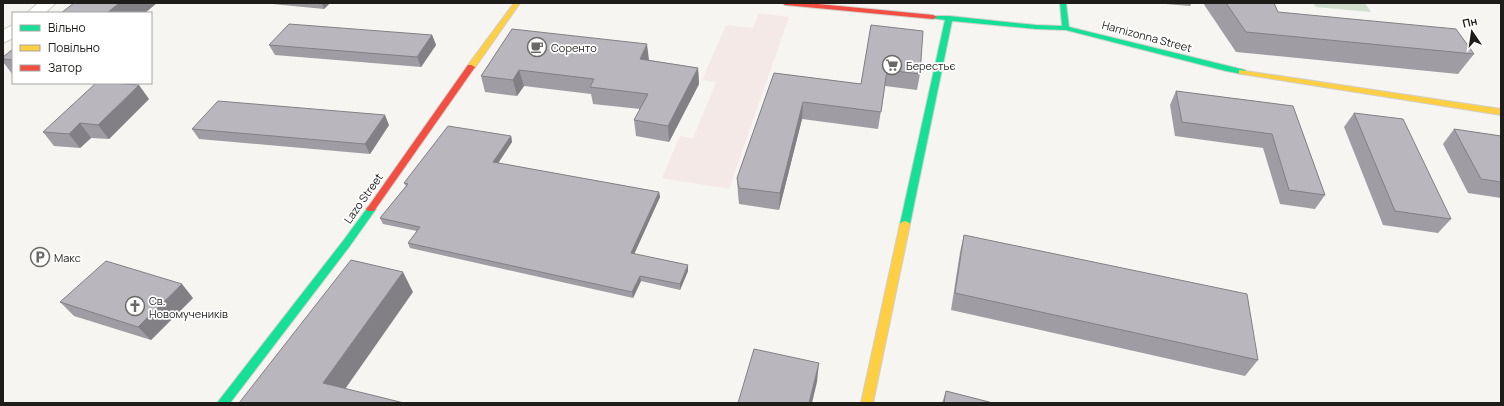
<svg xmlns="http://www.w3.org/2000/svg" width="1504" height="406" font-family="Manrope,sans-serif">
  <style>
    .commercial { fill: #f5e9e7 }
    .green { fill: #d1e0ce }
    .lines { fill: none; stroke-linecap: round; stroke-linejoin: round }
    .street-casing { stroke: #d0cfcc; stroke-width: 2 }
    .fast-casing { stroke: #d0cfcc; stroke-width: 2 }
    .slow-casing { stroke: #d0cfcc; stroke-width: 2 }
    .jam-casing { stroke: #d0cfcc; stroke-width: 2 }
    .street { fill: #fefefd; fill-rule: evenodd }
    .fast { fill: #16e098; fill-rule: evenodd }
    .slow { fill: #ffcf43; fill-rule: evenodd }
    .jam { fill: #f24e42; fill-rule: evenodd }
    .wall { fill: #9f9da3 }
    .shaded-wall { fill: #828084 }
    .building { fill: #b9b7bd; stroke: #828084 }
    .labels { text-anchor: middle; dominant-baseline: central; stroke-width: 3.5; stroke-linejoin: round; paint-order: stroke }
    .street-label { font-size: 11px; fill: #1e1d1a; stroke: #fff }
    .poi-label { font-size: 11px; fill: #1e1d1a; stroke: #fff; text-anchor: start }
  </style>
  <rect width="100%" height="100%" fill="#f6f5f1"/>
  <path class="commercial" d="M759,13L789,17L729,189L662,178L680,136L693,138L716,82L702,80L726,25L753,28Z"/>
  <path class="green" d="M1313,3H1365L1371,12L1316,7Z"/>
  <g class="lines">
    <defs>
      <g id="street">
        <path d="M38,3H56L45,13H27Z"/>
        <path d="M13,25V38L3,43V30Z"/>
      </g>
      <g id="fast">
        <path d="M1060,3H1066L1069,27L1245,70L1246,72L1242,74L1226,71L1066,30L1036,29L952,21L910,224L908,226H902L900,224L945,20L931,18V16H949L1036,25L1062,26Z"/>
        <path d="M371,206L376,209L349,247L230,403H217L343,241L368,207Z"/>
      </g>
      <g id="slow">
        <path d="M514,3H520L474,69H468V65Z"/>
        <path d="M1239,70L1501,109V115L1242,74H1239Z"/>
        <path d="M905,221L908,222L910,224L873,403H861L900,224L902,222Z"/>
      </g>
      <g id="jam">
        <path d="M782,3H807L933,15L937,17L933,19L785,5Z"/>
        <path d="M468,65H471L475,67L374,211H368L366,209L368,207Z"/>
      </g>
    </defs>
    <use href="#street" class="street-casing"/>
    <use href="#fast" class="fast-casing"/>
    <use href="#slow" class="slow-casing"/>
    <use href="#jam" class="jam-casing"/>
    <use href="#street" class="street"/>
    <use href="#fast" class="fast"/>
    <use href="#slow" class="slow"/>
    <use href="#jam" class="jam"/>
  </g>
  <g class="wall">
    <path d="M262,3H330L324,9Z"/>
    <path d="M1154,3H1192L1190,6Z"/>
    <path d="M1203,3H1274L1278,12L1474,54L1458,74L1236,52Z"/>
    <path d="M871,25L920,74L917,90L885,86L878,129L802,119L779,210L739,204L738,194L737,178L774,73L861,84Z"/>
    <path d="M512,29L649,60L698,68L699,84L669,142L636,136L634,120L640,109L593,104L591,94L524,86L517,96L485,92L481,76Z"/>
    <path d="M432,35L436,45L421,67L275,55L269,45Z"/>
    <path d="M13,49V75L3,62V57Z"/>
    <path d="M46,83H62L60,84Z"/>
    <path d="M1176,91L1293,106L1325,195L1315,209L1280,204L1263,148L1175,136L1170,105Z"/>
    <path d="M149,99L109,139L91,138L80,148L54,146L43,132Z"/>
    <path d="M1354,113L1451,219L1438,233L1383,225L1344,127Z"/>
    <path d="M389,125L370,154L199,139L192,129Z"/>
    <path d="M1454,129L1501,136V198L1468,193L1443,144Z"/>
    <path d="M511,136L512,142L498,163L659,192L660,197L634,254L688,265V271L680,290L641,281L633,298L410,248L408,243L417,231L383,224L380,218L406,186L404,183Z"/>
    <path d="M964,235L1258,360L1245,376L951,310L960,252Z"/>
    <path d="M193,298L151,340L74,316L60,302Z"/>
    <path d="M946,391L993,403H942Z"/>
  </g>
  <g class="shaded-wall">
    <path d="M119,3H157L145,13H107Z"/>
    <path d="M322,3H330L324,9Z"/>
    <path d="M432,35L436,45L421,67L417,57Z"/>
    <path d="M647,44L649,60L642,75L640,59Z"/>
    <path d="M698,68L699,84L669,142L668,126Z"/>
    <path d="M519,70L524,86L517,96L513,80Z"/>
    <path d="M139,85L149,99L109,139L98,125Z"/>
    <path d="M803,102L802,119L779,210L780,193Z"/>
    <path d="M385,115L389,125L370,154L365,144Z"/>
    <path d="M80,123L91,138L80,148L69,134Z"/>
    <path d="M511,136L512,142L495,168L493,162Z"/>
    <path d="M659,192L660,197L632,259L631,253Z"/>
    <path d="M688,265V271L680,290V284Z"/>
    <path d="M403,272L413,292L336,402L323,383Z"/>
    <path d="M640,276L641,281L633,298L632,292Z"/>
    <path d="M182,284L193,298L151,340L138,327Z"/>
    <path d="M819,363L817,382L812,403H809Z"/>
  </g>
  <g class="building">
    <path d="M74,3H119L107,13H61Z"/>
    <path d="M1226,3H1274L1278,12L1456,29L1474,54L1246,32Z"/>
    <path d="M289,24L432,35L417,57L269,45Z"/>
    <path d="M871,25L923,31L920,74L887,70L881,112L803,102L780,193L739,188L737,178L774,73L861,84Z"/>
    <path d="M512,29L647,44L640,59L698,68L668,126L634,120L648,94L590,87L594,79L519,70L513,80L481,76Z"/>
    <path d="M13,49V60L3,59V57Z"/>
    <path d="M96,83H110L139,85L98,125L80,123L69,134L43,132Z"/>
    <path d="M1176,91L1293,106L1325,195L1289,190L1272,134L1182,122Z"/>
    <path d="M218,101L385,115L365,144L192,129Z"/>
    <path d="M1354,113L1403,119L1451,219L1395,211Z"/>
    <path d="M448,126L511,136L493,162L659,192L631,253L688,265L680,284L640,276L632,292L408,243L420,227L380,218L408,184L404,183Z"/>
    <path d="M1454,129L1501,136V182L1481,179Z"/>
    <path d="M964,235L1247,294L1258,360L955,293Z"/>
    <path d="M351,260L403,272L323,383L404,403H239Z"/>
    <path d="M106,261L182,284L138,327L60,302Z"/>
    <path d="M754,349L819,363L809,403H738Z"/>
    <path d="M946,391L993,403H944Z"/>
  </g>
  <defs>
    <symbol id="cafe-ring" viewBox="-11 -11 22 22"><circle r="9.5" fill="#fff" stroke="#6a6965" stroke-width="1.5"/><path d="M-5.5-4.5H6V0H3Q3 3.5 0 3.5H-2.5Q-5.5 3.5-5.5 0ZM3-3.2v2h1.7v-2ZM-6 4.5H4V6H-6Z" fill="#6a6965"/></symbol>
    <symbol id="supermarket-ring" viewBox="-11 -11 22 22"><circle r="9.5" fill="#fff" stroke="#6a6965" stroke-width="1.5"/><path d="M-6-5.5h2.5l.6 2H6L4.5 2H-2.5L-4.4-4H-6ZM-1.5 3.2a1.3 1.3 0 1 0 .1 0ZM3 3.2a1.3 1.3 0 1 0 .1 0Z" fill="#6a6965"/></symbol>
    <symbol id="parking-ring" viewBox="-11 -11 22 22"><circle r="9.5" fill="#fff" stroke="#6a6965" stroke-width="1.5"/><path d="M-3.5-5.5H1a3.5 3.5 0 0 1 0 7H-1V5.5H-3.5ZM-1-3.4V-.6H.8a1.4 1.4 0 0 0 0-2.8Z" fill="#6a6965"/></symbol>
    <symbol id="church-ring" viewBox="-11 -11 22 22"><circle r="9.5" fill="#fff" stroke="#6a6965" stroke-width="1.5"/><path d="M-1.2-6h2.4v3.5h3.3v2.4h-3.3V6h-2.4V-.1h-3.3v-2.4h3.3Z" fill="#6a6965"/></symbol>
  </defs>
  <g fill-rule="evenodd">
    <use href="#cafe-ring" x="526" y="36" width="22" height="22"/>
    <use href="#supermarket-ring" x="881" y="54" width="22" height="22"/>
    <use href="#parking-ring" x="29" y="246" width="22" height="22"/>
    <use href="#church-ring" x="124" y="295" width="22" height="22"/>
  </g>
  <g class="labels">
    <g class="street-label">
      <text transform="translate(1147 36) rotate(15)">Harnizonna Street</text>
      <text transform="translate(363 198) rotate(-55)">Lazo Street</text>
    </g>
    <g class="poi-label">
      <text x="551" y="47">Соренто</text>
      <text x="906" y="65">Берестьє</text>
      <text x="54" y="257">Макс</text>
      <text x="149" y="300">Св.<tspan x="149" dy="13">Новомучеників</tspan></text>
    </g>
  </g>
  <rect width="1504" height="406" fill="none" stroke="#1e1d1a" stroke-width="8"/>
  <rect x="12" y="12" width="140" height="72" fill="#ffffff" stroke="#a5a5a3"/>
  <rect x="20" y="25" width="20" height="6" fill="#16e098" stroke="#a5a5a3"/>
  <text x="48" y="32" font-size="12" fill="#1e1d1a">Вільно</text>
  <rect x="20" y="45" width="20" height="6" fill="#ffcf43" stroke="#a5a5a3"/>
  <text x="48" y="52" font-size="12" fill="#1e1d1a">Повільно</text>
  <rect x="20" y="65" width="20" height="6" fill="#f24e42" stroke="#a5a5a3"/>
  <text x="48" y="72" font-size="12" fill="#1e1d1a">Затор</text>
  <g transform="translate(1472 32) rotate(347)" stroke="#ffffff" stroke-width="3" paint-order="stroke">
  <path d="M0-3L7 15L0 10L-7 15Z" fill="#1e1d1a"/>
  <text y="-6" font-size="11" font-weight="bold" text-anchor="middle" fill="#1e1d1a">Пн</text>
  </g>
</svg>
